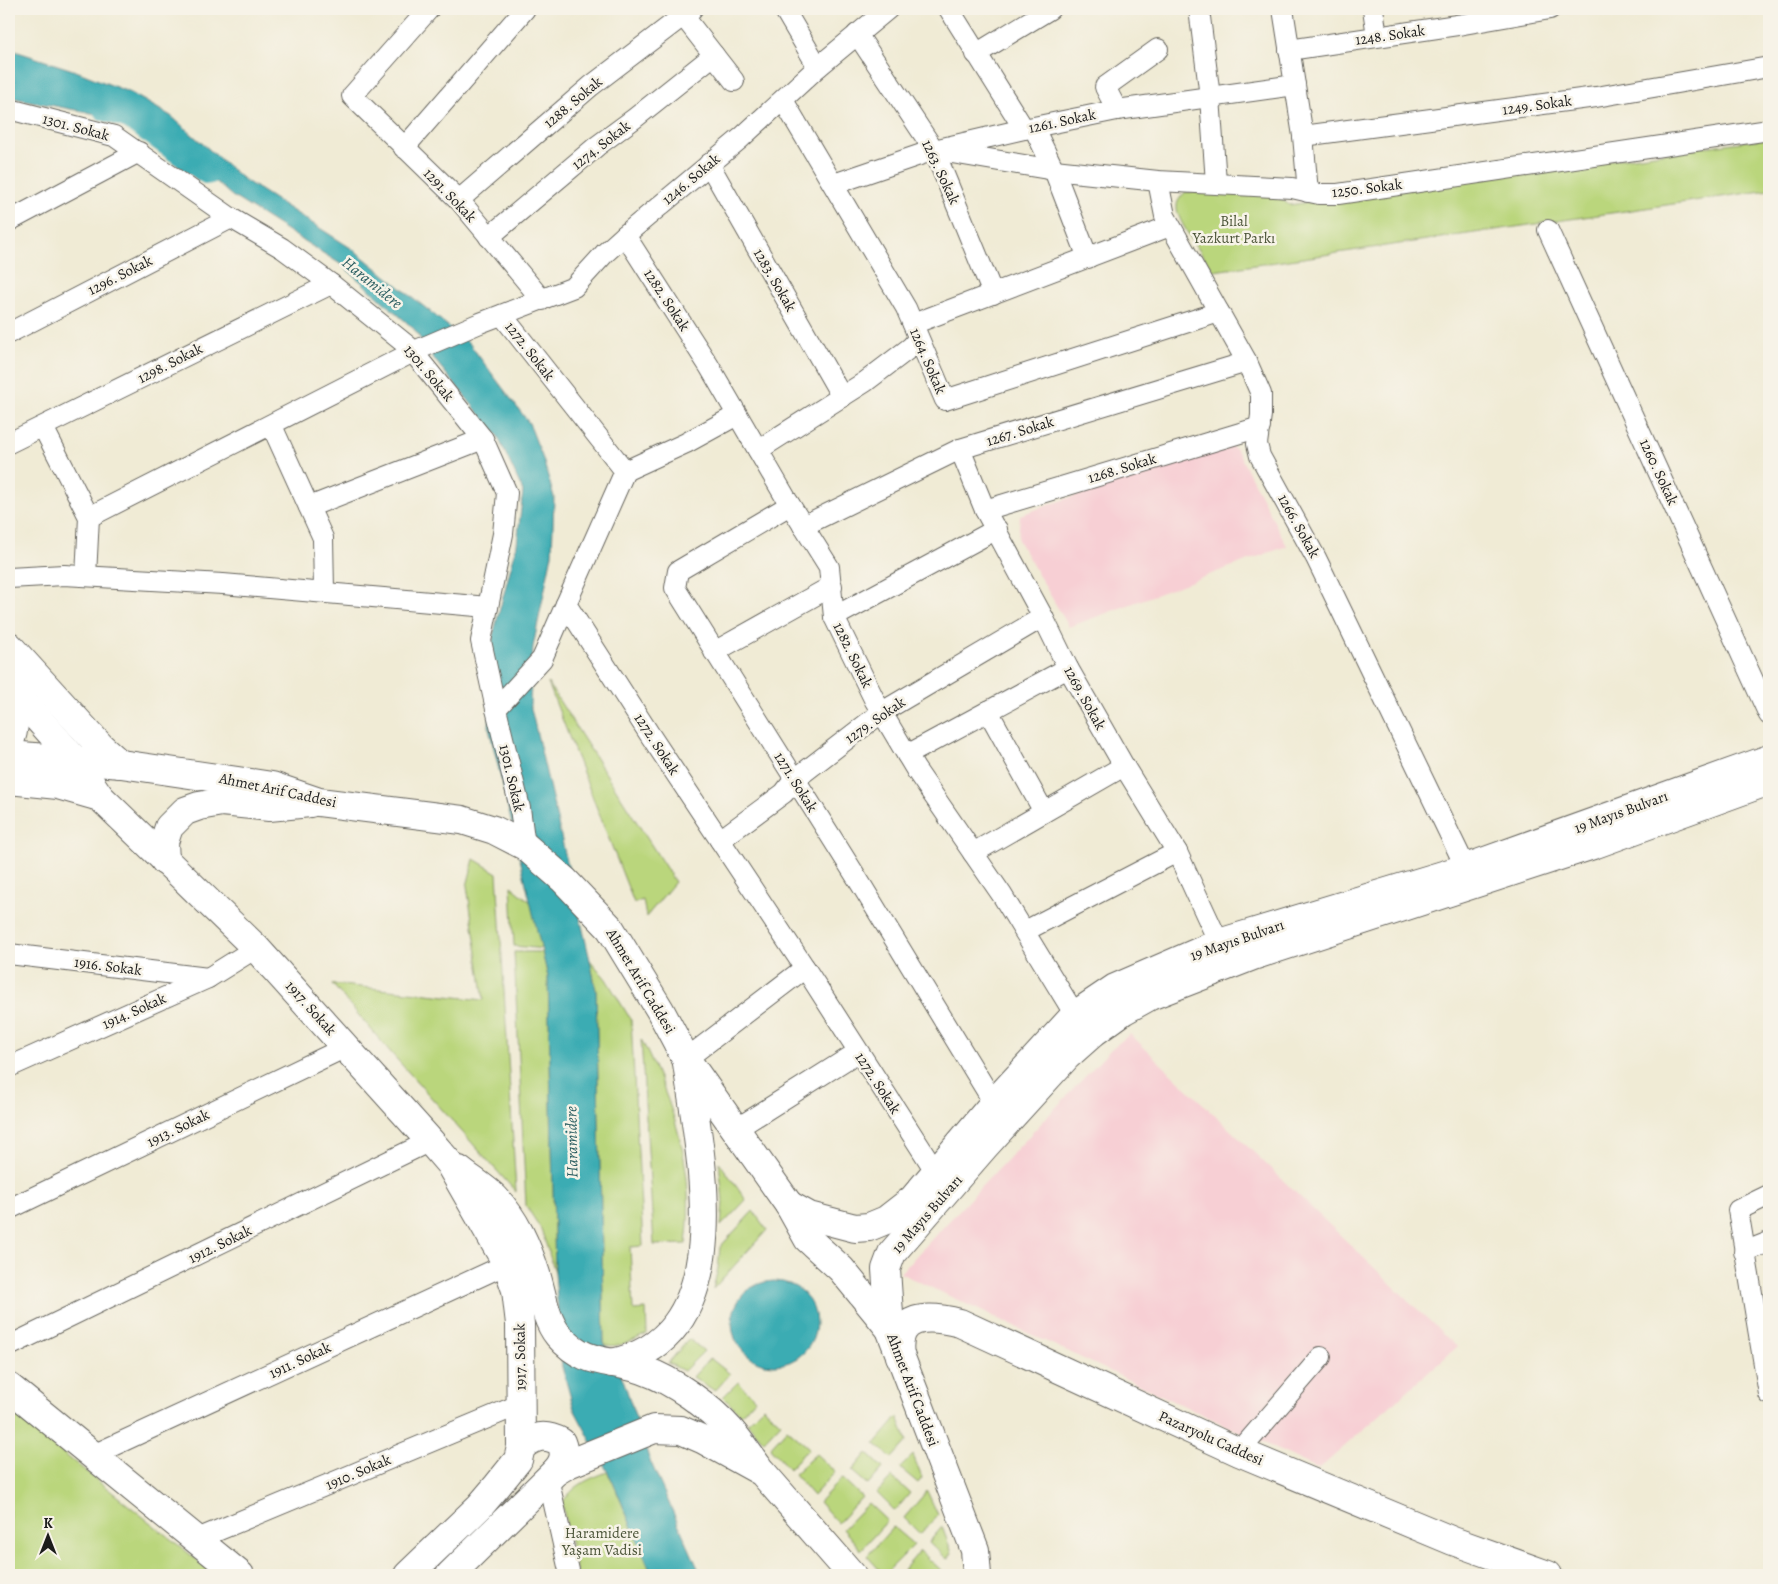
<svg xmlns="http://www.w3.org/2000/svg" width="1778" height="1584" font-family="Alegreya,serif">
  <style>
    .built { fill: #f7cfd4 }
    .green { fill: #bad67b; stroke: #6b794c }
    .water { fill: #3aacb3; stroke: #2b6468 }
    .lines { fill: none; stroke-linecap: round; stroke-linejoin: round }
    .river { stroke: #3aacb3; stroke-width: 31 }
    .street-casing { stroke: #66645d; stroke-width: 22 }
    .secondary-casing { stroke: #66645d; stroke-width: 30 }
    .street { stroke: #fff; stroke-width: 20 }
    .secondary { stroke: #fff; stroke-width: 28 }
    .labels { text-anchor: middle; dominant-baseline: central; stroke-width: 5; stroke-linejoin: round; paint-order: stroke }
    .street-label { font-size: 15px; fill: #1c1c1c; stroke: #f7f3e8 }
    .park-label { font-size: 15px; fill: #4b5438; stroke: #f7f3e8 }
    .water-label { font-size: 16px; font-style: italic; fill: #2a5d60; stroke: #f7f3e8 }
  </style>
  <rect width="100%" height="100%" fill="#f7f3e8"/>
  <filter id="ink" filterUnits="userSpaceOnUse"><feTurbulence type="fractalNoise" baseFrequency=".02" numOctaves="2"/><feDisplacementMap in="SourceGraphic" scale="10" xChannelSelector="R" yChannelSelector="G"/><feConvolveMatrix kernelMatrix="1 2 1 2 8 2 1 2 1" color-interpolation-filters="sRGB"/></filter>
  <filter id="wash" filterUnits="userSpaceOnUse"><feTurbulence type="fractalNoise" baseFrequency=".0096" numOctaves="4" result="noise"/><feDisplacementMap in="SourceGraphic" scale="20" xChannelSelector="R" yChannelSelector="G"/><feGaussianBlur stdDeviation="1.12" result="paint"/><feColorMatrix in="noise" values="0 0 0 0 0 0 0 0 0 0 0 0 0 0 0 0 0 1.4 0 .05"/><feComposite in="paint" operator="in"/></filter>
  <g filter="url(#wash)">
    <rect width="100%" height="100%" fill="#f0ebd5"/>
    <g class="built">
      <path d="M1226,443L1237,450L1287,546L1069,627L1018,540L1020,515Z"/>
      <path d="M1130,1034L1457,1347L1319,1469L900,1273L1111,1049Z"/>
    </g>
    <g class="green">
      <path d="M1769,138V190L1214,271C1205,258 1175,220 1177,206C1177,200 1182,196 1185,192L1274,193L1289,205Z"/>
      <path d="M548,683L675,882L646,917L643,900L634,903Z"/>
      <path d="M474,859L497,873L516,1192L393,1055L332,984L484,1000L467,886Z"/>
      <path d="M511,886L538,908L585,953L514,946Z"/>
      <path d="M514,952H542L548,977L555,1272L541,1229L526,1206Z"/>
      <path d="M590,960L606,979L631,1020L643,1246L630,1247L633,1310L646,1309L647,1334C633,1340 621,1348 605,1345L604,1343L596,990Z"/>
      <path d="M641,1039C674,1105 696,1168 686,1244L654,1245Z"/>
      <path d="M719,1162L746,1200L721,1226L723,1201Z"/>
      <path d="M753,1211L767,1230L713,1289L718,1268L720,1247Z"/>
      <path d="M689,1339L704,1351L684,1371L668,1363Z"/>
      <path d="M710,1358L730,1374L715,1391L693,1377Z"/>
      <path d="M738,1382L755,1399L741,1415L723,1397Z"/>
      <path d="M763,1407L781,1423L764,1441L747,1423Z"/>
      <path d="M9,1410L216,1575H9Z"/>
      <path d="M898,1417L907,1441L892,1458L875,1444Z"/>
      <path d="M787,1429L809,1448L789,1469L770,1448Z"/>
      <path d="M867,1453L883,1468L868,1485L852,1471Z"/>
      <path d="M816,1454L835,1472L813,1496L794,1474Z"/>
      <path d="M913,1455L922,1478L918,1483L900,1468Z"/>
      <path d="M607,1472L612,1480L652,1575H577L562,1503C575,1484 587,1480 607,1472Z"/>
      <path d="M892,1477L910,1493L895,1511L877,1493Z"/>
      <path d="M842,1478L862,1497L838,1523L819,1502Z"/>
      <path d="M927,1491L938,1515L920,1534L904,1518Z"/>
      <path d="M868,1503L887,1521L861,1550L843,1529Z"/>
      <path d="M893,1527L914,1545L884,1575L867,1556Z"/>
      <path d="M942,1527L952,1553L947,1559L929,1542Z"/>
      <path d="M920,1551L941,1570L936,1575H899Z"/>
    </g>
    <g class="water">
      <path d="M9,49L76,71L131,93L171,116L243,179L354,250L469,343L529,423L543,459L554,497L552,554L533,647L530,704L590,960L596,990L604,1343L624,1382L649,1458L701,1575H652L612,1480L574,1409L562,1367L555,1272L548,977L489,728L493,635L517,544L523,491L497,435L433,358L414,329L342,265L232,196L152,125L9,97Z"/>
      <circle cx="774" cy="1323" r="42"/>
    </g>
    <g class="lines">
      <path class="river" d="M107,106L131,114L208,169"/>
    </g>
  </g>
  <g filter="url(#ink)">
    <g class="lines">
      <defs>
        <g id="street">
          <path d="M429,9L352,96L459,200L542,300"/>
          <path d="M678,9L734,81"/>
          <path d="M784,9L818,67"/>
          <path d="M949,9L1024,129"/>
          <path d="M1199,9L1210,97L1216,183"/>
          <path d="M1283,9L1303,136L1308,192"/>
          <path d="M1373,9L1377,36"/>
          <path d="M857,34L934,150L993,294"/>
          <path d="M1289,50L1464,24L1550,9"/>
          <path d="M976,54L1050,9"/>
          <path d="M783,100L906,308L945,400L1219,312"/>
          <path d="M9,109L114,136L231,218L282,248L331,284L408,346L483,439L507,493L503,534L481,641L496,709L520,808L525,846"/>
          <path d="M1117,110L1105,87L1158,49"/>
          <path d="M1034,128L1054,170L1088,258"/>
          <path d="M1303,136L1596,97L1769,67"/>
          <path d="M404,148L525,9"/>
          <path d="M934,150L1054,170L1158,181L1292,188L1319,194H1338L1769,130"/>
          <path d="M709,164L842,397"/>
          <path d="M1158,181L1165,216L1247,362L1261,394V415L1257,444L1260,456L1316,558L1466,868"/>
          <path d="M834,184L934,150L1024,129L1117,110L1295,85"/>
          <path d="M459,200L591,86L692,9"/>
          <path d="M9,221L139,152"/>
          <path d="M1548,230L1769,715"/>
          <path d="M625,235L709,366L787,500L829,567L834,617L875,701L916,770L1002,895L1075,1015"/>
          <path d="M489,237L597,146L635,118L714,55"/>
          <path d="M502,315L625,471L566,604L650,735L805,968L936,1172"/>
          <path d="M913,324L1170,226"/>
          <path d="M9,333L231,218"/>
          <path d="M272,426L323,538L324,591"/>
          <path d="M43,427L89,517L86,576"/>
          <path d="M9,443L331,284"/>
          <path d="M960,449L985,510L1043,617L1068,668L1124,766L1177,852L1219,943"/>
          <path d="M758,450L865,382L911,347L918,339"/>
          <path d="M625,471L686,443L737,415"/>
          <path d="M790,505L678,571L675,588L862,886L994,1103"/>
          <path d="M309,507L483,439"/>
          <path d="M985,510L1260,427"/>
          <path d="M89,517L419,349L480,323L574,287L605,253L625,235L741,138L818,67L888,9"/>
          <path d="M803,526L960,449L1247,362"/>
          <path d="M9,578L64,575L223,584L488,607"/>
          <path d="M834,617L997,529"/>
          <path d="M714,652L832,586"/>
          <path d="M496,709L542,659L566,604"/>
          <path d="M988,711L1044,812"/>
          <path d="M907,755L1068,668"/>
          <path d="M720,840L784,793L794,780L882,712L1043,617"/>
          <path d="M973,853L1124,766"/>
          <path d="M1025,931L1177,852"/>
          <path d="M9,954L208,978"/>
          <path d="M686,1059L805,968"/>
          <path d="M9,1067L208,978L256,948"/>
          <path d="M736,1129L858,1052"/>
          <path d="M1769,1195L1738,1210L1769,1394"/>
          <path d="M9,1209L346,1047"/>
          <path d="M1744,1252L1769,1242"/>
          <path d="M9,1346L430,1141"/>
          <path d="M1239,1452L1321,1357"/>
          <path d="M93,1455L507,1264"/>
          <path d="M548,1478L570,1575"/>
          <path d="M195,1540L521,1404"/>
        </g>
        <g id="secondary">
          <path d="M9,646L101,747L120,764"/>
          <path d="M9,686L74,759L100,797L256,948L430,1141L449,1163L507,1264L516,1290L520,1324L521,1447L518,1460L497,1486L480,1506L408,1575"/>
          <path d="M9,694C14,711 17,727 9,743"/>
          <path d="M9,755L121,764L272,786L319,802L462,820L494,830L525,846L564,880L610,928L660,1010L686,1059L789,1205L808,1239L841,1269L890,1329L975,1550L977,1575"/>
          <path d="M9,780L58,785L100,797"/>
          <path d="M165,861L164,842L169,827L185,811L199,806L222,802L269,807L310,803"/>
          <path d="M459,1170C470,1179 485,1188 495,1198C516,1220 527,1246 536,1274C542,1293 545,1319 558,1335C586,1367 609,1358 643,1370C674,1381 709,1406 730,1430C740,1441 749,1455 758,1467"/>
          <path d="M789,1205L809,1216L855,1228L869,1227L886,1220L913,1199L994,1103L1075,1015L1115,988L1219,943L1466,868L1769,759"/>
          <path d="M890,1329L886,1269L892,1253L985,1146L1067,1056L1094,1032L1123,1011L1150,996L1253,956L1593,845L1769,781"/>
          <path d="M900,1356C894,1313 929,1315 960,1323L1239,1452L1453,1541L1548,1575"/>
          <path d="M612,1363C742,1336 700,1156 687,1063"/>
          <path d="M9,1387L240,1575"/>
          <path d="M521,1447C535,1436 544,1433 561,1442C566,1455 564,1462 555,1472"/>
          <path d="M450,1575L555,1472L568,1464L654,1429L681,1430L704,1440L762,1472L852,1575"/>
        </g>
      </defs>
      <use href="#street" class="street-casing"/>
      <use href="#secondary" class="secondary-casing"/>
      <use href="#street" class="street"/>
      <use href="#secondary" class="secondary"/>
    </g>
  </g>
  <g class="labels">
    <g class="street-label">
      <text transform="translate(1390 35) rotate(-8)">1248. Sokak</text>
      <text transform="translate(573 102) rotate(-40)">1288. Sokak</text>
      <text transform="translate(1537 105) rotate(-8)">1249. Sokak</text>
      <text transform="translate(1062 121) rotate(-12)">1261. Sokak</text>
      <text transform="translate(76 127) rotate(15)">1301. Sokak</text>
      <text transform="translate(601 145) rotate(-38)">1274. Sokak</text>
      <text transform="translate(941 172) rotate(65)">1263. Sokak</text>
      <text transform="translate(691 179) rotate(-40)">1246. Sokak</text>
      <text transform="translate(1367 188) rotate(-7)">1250. Sokak</text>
      <text transform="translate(450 195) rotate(46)">1291. Sokak</text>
      <text transform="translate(120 275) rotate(-27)">1296. Sokak</text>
      <text transform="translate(775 280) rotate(60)">1283. Sokak</text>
      <text transform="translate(667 300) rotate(57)">1282. Sokak</text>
      <text transform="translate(530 351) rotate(52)">1272. Sokak</text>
      <text transform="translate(928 361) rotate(67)">1264. Sokak</text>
      <text transform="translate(170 363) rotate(-27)">1298. Sokak</text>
      <text transform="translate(429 373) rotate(50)">1301. Sokak</text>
      <text transform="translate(1020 431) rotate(-17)">1267. Sokak</text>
      <text transform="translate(1122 468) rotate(-17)">1268. Sokak</text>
      <text transform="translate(1659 472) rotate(65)">1260. Sokak</text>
      <text transform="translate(1299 526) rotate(61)">1266. Sokak</text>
      <text transform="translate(853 655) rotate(64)">1282. Sokak</text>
      <text transform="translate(1085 698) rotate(61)">1269. Sokak</text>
      <text transform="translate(875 720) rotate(-35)">1279. Sokak</text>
      <text transform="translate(657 744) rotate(57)">1272. Sokak</text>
      <text transform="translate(512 778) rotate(77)">1301. Sokak</text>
      <text transform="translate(796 782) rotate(58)">1271. Sokak</text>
      <text transform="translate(278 790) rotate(12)">Ahmet Arif Caddesi</text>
      <text transform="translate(1621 812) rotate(-20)">19 Mayıs Bulvarı</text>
      <text transform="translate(1237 940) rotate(-19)">19 Mayıs Bulvarı</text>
      <text transform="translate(108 966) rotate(7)">1916. Sokak</text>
      <text transform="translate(641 981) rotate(59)">Ahmet Arif Caddesi</text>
      <text transform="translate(311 1008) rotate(48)">1917. Sokak</text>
      <text transform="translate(134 1011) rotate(-24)">1914. Sokak</text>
      <text transform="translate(878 1083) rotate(57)">1272. Sokak</text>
      <text transform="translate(178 1128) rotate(-26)">1913. Sokak</text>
      <text transform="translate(927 1214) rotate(-49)">19 Mayıs Bulvarı</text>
      <text transform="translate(220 1244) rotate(-26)">1912. Sokak</text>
      <text transform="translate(520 1357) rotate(-91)">1917. Sokak</text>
      <text transform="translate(300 1360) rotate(-25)">1911. Sokak</text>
      <text transform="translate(913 1390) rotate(69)">Ahmet Arif Caddesi</text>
      <text transform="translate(1211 1438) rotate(24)">Pazaryolu Caddesi</text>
      <text transform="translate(358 1472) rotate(-23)">1910. Sokak</text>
    </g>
    <g class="park-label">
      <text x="1234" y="221">Bilal<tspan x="1234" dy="17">Yazkurt Parkı</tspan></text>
      <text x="602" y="1533">Haramidere<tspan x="602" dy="17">Yaşam Vadisi</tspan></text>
    </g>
    <g class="water-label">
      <text transform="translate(372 283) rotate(39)">Haramidere</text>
      <text transform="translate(572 1142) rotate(-91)">Haramidere</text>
    </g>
  </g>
  <rect width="1778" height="1584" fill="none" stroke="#f7f3e8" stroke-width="30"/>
  <g transform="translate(48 1536)" stroke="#f7f3e8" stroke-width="4" paint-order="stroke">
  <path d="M0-4L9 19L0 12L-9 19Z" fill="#1c1c1c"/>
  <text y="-8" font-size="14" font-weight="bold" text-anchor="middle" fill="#1c1c1c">K</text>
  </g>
</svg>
